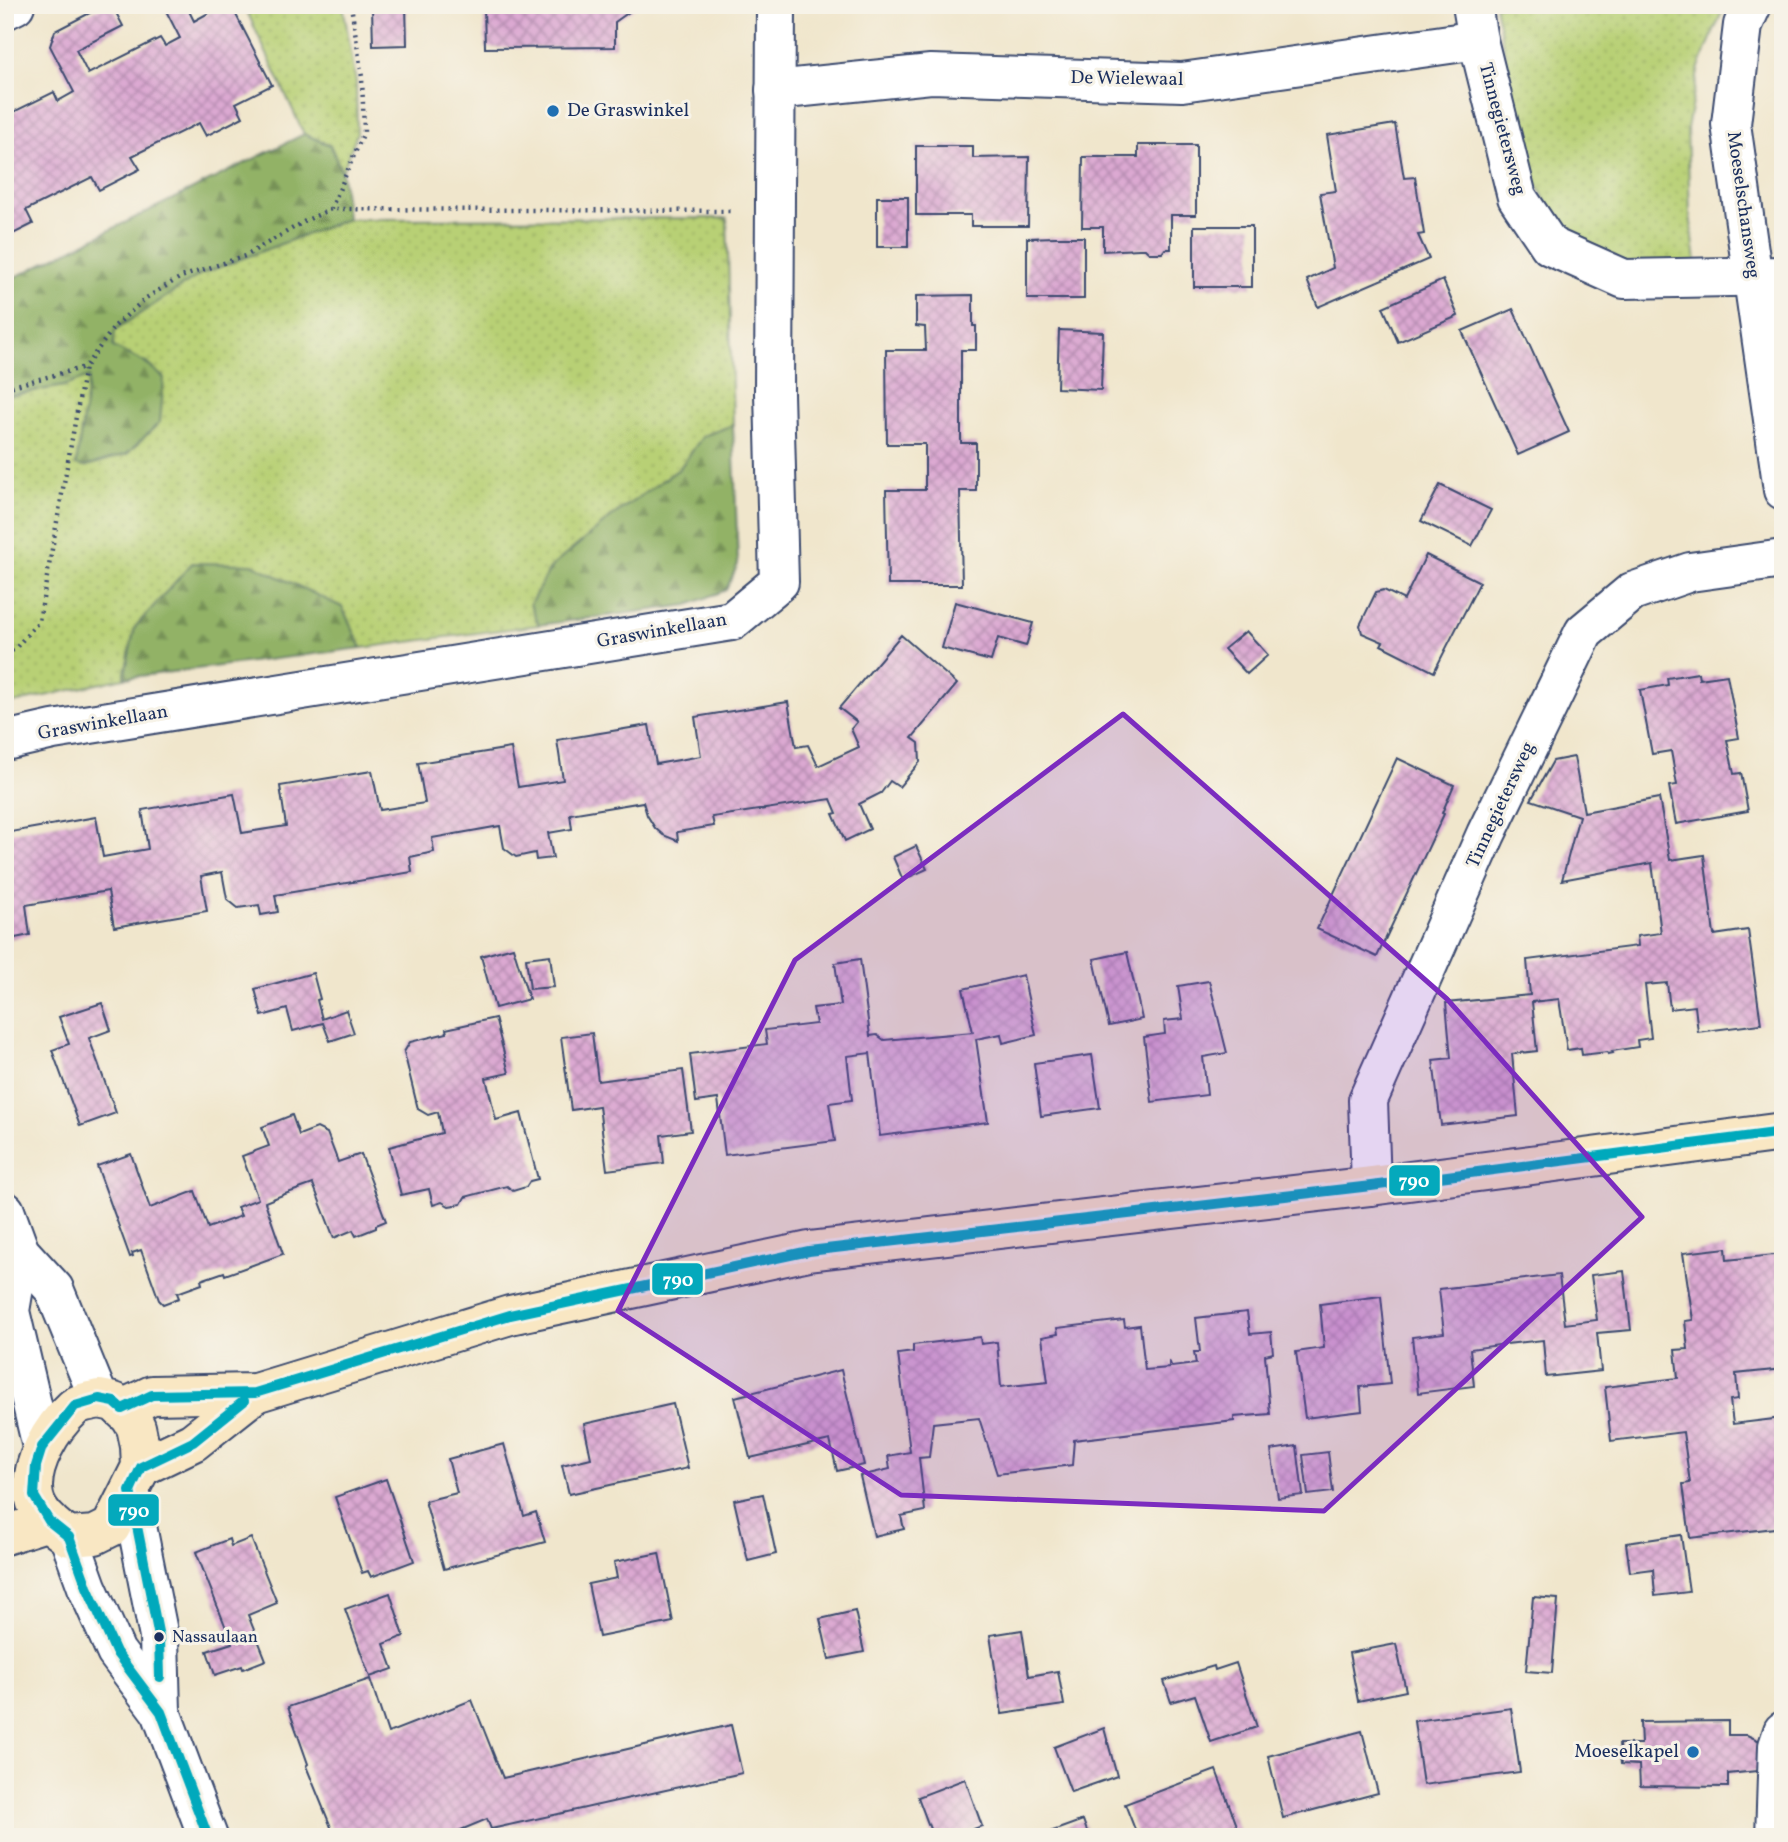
<svg xmlns="http://www.w3.org/2000/svg" width="1788" height="1842" font-family="Vollkorn,serif">
  <style>
    .grass { fill: url(#grass-dots); stroke: #6a806a; stroke-width: 2 }
    .forest { fill: url(#forest-firs); stroke: #567062; stroke-width: 2 }
    .building { fill: url(#building-cross-hatch) }
    .lines { fill: none; stroke-linecap: round; stroke-linejoin: round }
    .street-casing { stroke: #3b4a6e; stroke-width: 42 }
    .secondary-casing { stroke: #3b4a6e; stroke-width: 42 }
    .path { stroke: #3b4a6e; stroke-width: 4.5; stroke-dasharray: 2 5; stroke-linecap: butt }
    .street { stroke: #fff; stroke-width: 38 }
    .secondary { stroke: #f9e7c3; stroke-width: 38 }
    .bus-1-casing { stroke: #f7f3e8; stroke-width: 16 }
    .bus-1 { stroke: #04a9bc; stroke-width: 10 }
    .marked { fill: #7b2cbf; fill-opacity: 0.2; stroke: #7b2cbf; stroke-width: 5; stroke-linejoin: round }
    .poi-dot { fill: #1f6fb2; stroke: #f7f3e8; stroke-width: 2.5 }
    .bus-dot { fill: #1b2f5e; stroke: #f7f3e8; stroke-width: 2.5 }
    .labels { text-anchor: middle; dominant-baseline: central; stroke-width: 6; stroke-linejoin: round; paint-order: stroke }
    .bus-label { font-size: 17px; fill: #1b2f5e; stroke: #f7f3e8; text-anchor: start }
    .street-label { font-size: 19px; fill: #1b2f5e; stroke: #f7f3e8 }
    .poi-label { font-size: 19px; fill: #1b2f5e; stroke: #f7f3e8; text-anchor: start }
    .line-badge { stroke: #f7f3e8; stroke-width: 2.5 }
    .badge-label { font-size: 19px; text-anchor: middle; font-weight: bold; fill: #fff }
  </style>
  <defs>
    <pattern id="grass-dots" width="8" height="8" patternUnits="userSpaceOnUse" patternTransform="scale(1.75)"><rect width="8" height="8" fill="#b8d075"/><path d="M2 2h.1M6 6h.1" fill="none" stroke="#9eb368" stroke-width="1.8" stroke-linecap="round"/></pattern>
    <pattern id="forest-firs" width="22" height="20" patternUnits="userSpaceOnUse" patternTransform="scale(1.75)"><rect width="22" height="20" fill="#92b266"/><path d="M5 1l3.5 6h-7zM16 11l3.5 6h-7z" fill="#769157"/></pattern>
    <pattern id="building-cross-hatch" width="8" height="8" patternUnits="userSpaceOnUse" patternTransform="scale(1.75)"><rect width="8" height="8" fill="#dca9d2"/><path d="M0 0l8 8M0 8l8-8" fill="none" stroke="#b28aae"/></pattern>
  </defs>
  <rect width="100%" height="100%" fill="#f7f3e8"/>
  <filter id="ink" filterUnits="userSpaceOnUse"><feTurbulence type="fractalNoise" baseFrequency=".0143" numOctaves="2"/><feDisplacementMap in="SourceGraphic" scale="14" xChannelSelector="R" yChannelSelector="G"/><feConvolveMatrix kernelMatrix="1 2 1 2 8 2 1 2 1" color-interpolation-filters="sRGB"/></filter>
  <filter id="wash" filterUnits="userSpaceOnUse"><feTurbulence type="fractalNoise" baseFrequency=".00686" numOctaves="4" result="noise"/><feDisplacementMap in="SourceGraphic" scale="28" xChannelSelector="R" yChannelSelector="G"/><feGaussianBlur stdDeviation="1.57" result="paint"/><feColorMatrix in="noise" values="0 0 0 0 0 0 0 0 0 0 0 0 0 0 0 0 0 1.4 0 .05"/><feComposite in="paint" operator="in"/></filter>
  <g filter="url(#wash)">
    <rect width="100%" height="100%" fill="#f0e6cc"/>
    <g class="grass">
      <path d="M244,5H343L356,82L357,133L342,172L330,145L304,134Z"/>
      <path d="M1495,5H1725L1699,67L1687,128L1690,214L1696,262L1649,272L1600,257L1552,214L1527,164Z"/>
      <path d="M727,218L733,425L703,436L679,469L615,514L530,604L539,625L362,648L341,607L135,627L124,678L5,705V396L64,386L89,376L146,363L113,347L115,330L201,274L347,219Z"/>
    </g>
    <g class="forest">
      <path d="M304,134L330,145L342,172L347,219L201,274L115,330L113,347L146,363L164,378L160,422L127,454L84,467L76,465L89,377L64,386L5,396V282Z"/>
      <path d="M733,425L738,564L726,590L688,605L539,625L530,604L551,567L615,514L679,469L703,436Z"/>
      <path d="M192,563L252,564L342,607L362,648L124,678L135,627Z"/>
    </g>
    <g id="blocks">
      <g class="building">
        <path d="M105,5H112L123,26L76,50L88,74L160,38L165,46L180,38L163,5H186L194,21L223,5H231L272,85L236,103L243,117L206,136L199,123L132,156L140,169L99,190L92,177L26,210L33,224L5,238V116L54,92L58,101L74,92L50,46L55,31Z"/>
        <path d="M372,5H406L407,45L373,46Z"/>
        <path d="M484,5H639L615,22V47L485,48Z"/>
        <path d="M1395,124L1404,178L1415,177L1424,234L1418,235L1429,259L1318,307L1307,280L1333,268L1320,193L1336,191L1327,135Z"/>
        <path d="M1138,145H1196V215H1171V249H1165L1162,253H1149L1145,249H1139L1103,251V227H1082L1083,157H1138Z"/>
        <path d="M916,146H973V158L1029,157L1028,226H971V215H916Z"/>
        <rect x="877" y="197" width="31" height="50"/>
        <rect x="1194" y="226" width="58" height="61"/>
        <path d="M1056,237H1084V299H1027V238Z"/>
        <path d="M1443,280L1458,316L1398,342L1383,307Z"/>
        <path d="M973,295V326H976V350H961V443H976V491H960L962,585H888L886,490H925V444H887L886,350H926L925,327L916,326V296Z"/>
        <path d="M1513,309L1569,432L1518,455L1462,331Z"/>
        <path d="M1059,330L1103,332L1101,390L1057,388Z"/>
        <path d="M1440,485L1491,510L1472,546L1421,521Z"/>
        <path d="M1426,555L1480,582L1434,672L1381,645L1383,642L1362,633L1360,625L1376,592L1384,590L1404,600Z"/>
        <path d="M955,602L1033,623L1026,646L998,638L991,661L942,648Z"/>
        <path d="M1246,631L1268,655L1247,674L1224,649Z"/>
        <path d="M901,635L957,684L912,738L919,743L920,762L899,787L890,781L881,793L859,804L870,829L845,841L833,814L837,813L831,799L712,817L714,826L677,832L678,841L663,835L655,828L647,815L643,802L570,814L572,829L548,833L553,858L536,860L535,853L516,857L504,848L500,826L432,838L434,852L410,857L412,872L275,895L278,912L261,915L259,905L238,908L227,899L222,872L201,876L207,911L114,927L108,891L26,905L30,935L10,939L5,927V876L10,875L5,833L96,817L103,857L125,853L148,849L142,810L234,794L242,833L286,826L280,786L372,771L380,810L425,803L418,763L511,748L518,787L563,780L557,740L649,725L656,764L679,760L701,756L695,717L788,702L796,747L808,745L818,766L859,747L851,729L857,722L839,708Z"/>
        <path d="M1698,673L1699,679L1727,675L1739,738L1727,740L1734,774L1741,773L1748,811L1676,824L1669,786L1677,785L1671,751L1652,754L1640,690L1668,685L1667,678Z"/>
        <path d="M1574,757L1584,812L1659,798L1670,860L1704,855L1714,935L1748,930L1761,1024L1698,1032L1695,1006L1670,1009L1667,983L1645,985L1651,1038L1637,1040L1638,1047L1612,1051L1613,1053L1608,1054L1607,1052L1582,1055L1581,1048L1567,1050L1559,999L1532,1002L1537,1051L1512,1054L1518,1116L1441,1125L1433,1060L1451,1058L1446,1003L1530,995L1527,960L1638,946L1637,936L1661,933L1652,863L1562,880L1579,816L1531,800L1553,761Z"/>
        <path d="M1397,758L1454,785L1442,813L1444,814L1377,957L1317,929Z"/>
        <path d="M916,846L927,869L903,880L893,857Z"/>
        <path d="M513,947L529,999L495,1008L481,956Z"/>
        <path d="M1127,952L1142,1019L1109,1026L1094,959Z"/>
        <path d="M550,955L554,987L530,989L526,958Z"/>
        <path d="M860,959L870,1036L877,1035L884,1040L973,1032L963,989L1023,975L1036,1035L1003,1043L1001,1034L976,1039L988,1122L880,1136L870,1053L847,1056L852,1100L829,1103L835,1141L725,1155L718,1099L696,1102L690,1054L767,1044L765,1030L816,1024L813,1008L841,1005L835,963Z"/>
        <path d="M313,973L320,999L317,1000L322,1019L346,1010L354,1033L330,1041L323,1023L293,1031L287,1009L262,1016L255,989Z"/>
        <path d="M1209,981L1227,1053L1203,1057L1207,1095L1152,1102L1144,1037L1165,1034L1164,1021L1183,1019L1178,986Z"/>
        <path d="M102,1003L111,1030L89,1038L116,1113L80,1126L52,1050L69,1044L59,1017Z"/>
        <path d="M495,1018L509,1073L486,1078L496,1120L521,1113L538,1179L530,1181L526,1187L513,1191L507,1186L465,1197L461,1204L449,1206L442,1202L433,1205L429,1189L401,1195L389,1147L442,1133L438,1112L428,1115L418,1109L404,1052L410,1042L447,1033L446,1029Z"/>
        <path d="M592,1033L598,1081L683,1070L691,1131L661,1135L664,1163L607,1170L599,1106L571,1110L561,1037Z"/>
        <path d="M1092,1055L1100,1108L1041,1116L1034,1063Z"/>
        <path d="M292,1115L299,1135L317,1128L327,1133L338,1162L361,1154L386,1221L376,1225V1228L356,1236L353,1230L334,1238L313,1184L285,1194L265,1202L283,1254L225,1275L224,1272L201,1280L202,1284L177,1293L179,1298L163,1304L159,1300L141,1250L132,1253L133,1256L130,1257L97,1166L131,1154L150,1208L195,1191L208,1228L241,1216L237,1207L258,1199L242,1156L269,1146L262,1127Z"/>
        <path d="M1726,1248L1727,1260L1783,1254V1369L1736,1374L1738,1399L1730,1400L1733,1424L1783,1418V1474L1779,1475L1783,1527L1690,1538L1683,1484L1690,1483L1683,1432L1611,1441L1605,1387L1678,1378L1675,1350L1688,1349L1685,1321L1693,1320L1683,1253Z"/>
        <path d="M1624,1271L1631,1330L1597,1333L1601,1371L1546,1377L1543,1340L1506,1344L1470,1349L1474,1386L1418,1393L1412,1337L1444,1333L1439,1289L1559,1275L1565,1324L1597,1320L1591,1275Z"/>
        <path d="M1381,1296L1390,1384L1360,1387L1362,1411L1305,1418L1296,1352L1324,1348L1320,1304Z"/>
        <path d="M1247,1312L1250,1334L1271,1332L1273,1353L1265,1355L1270,1414L1234,1417V1421L1074,1440L1072,1465L997,1474L979,1418L933,1423L929,1457L919,1458L925,1511L901,1516L904,1529L874,1536L860,1476L890,1469L888,1456L910,1452L898,1354L913,1352V1345L980,1337L981,1344L997,1342L1001,1387L1048,1382L1042,1337L1058,1334L1057,1328L1124,1320L1125,1327L1140,1325L1145,1370L1169,1368V1361L1172,1367L1196,1364L1194,1352H1200L1196,1318Z"/>
        <path d="M841,1370L864,1465L837,1471L830,1440L750,1458L735,1397Z"/>
        <path d="M673,1404L688,1468L569,1494L562,1465L591,1458L584,1424Z"/>
        <path d="M504,1444L524,1516L536,1512L545,1542L444,1569L425,1501L457,1493L448,1459Z"/>
        <path d="M1297,1446L1303,1495L1278,1498L1271,1450Z"/>
        <path d="M1328,1452L1333,1492L1308,1495L1303,1455Z"/>
        <path d="M386,1479L414,1561L371,1577L368,1571L362,1573L335,1497Z"/>
        <path d="M763,1494L776,1554L748,1561L734,1500Z"/>
        <path d="M1681,1535L1689,1592L1655,1596L1653,1569L1630,1572L1626,1543Z"/>
        <path d="M251,1538L277,1603L248,1615L266,1660L243,1669L242,1666L215,1675L207,1651L232,1643L196,1552L229,1539L231,1546Z"/>
        <path d="M659,1553L673,1622L599,1637L588,1584L617,1578L614,1562Z"/>
        <path d="M390,1593L404,1636L384,1644L393,1669L370,1677L345,1609Z"/>
        <path d="M1533,1597L1558,1599L1552,1673L1526,1671Z"/>
        <path d="M855,1611L864,1652L829,1659L820,1619Z"/>
        <path d="M1022,1630L1029,1676L1058,1671L1064,1705L1002,1714L990,1635Z"/>
        <path d="M1396,1644L1406,1691L1358,1701L1349,1653Z"/>
        <path d="M1236,1663L1257,1727L1211,1742L1195,1695L1171,1702L1164,1681L1214,1666L1215,1670Z"/>
        <path d="M370,1679L388,1733L472,1700L503,1778L731,1725L742,1773L491,1829L487,1819L444,1837H335L306,1766L308,1764L288,1707Z"/>
        <path d="M1511,1708L1520,1772L1423,1785L1414,1721Z"/>
        <path d="M1728,1721V1735H1747L1762,1742L1764,1764L1757,1771L1728,1774V1787L1640,1786L1639,1765L1621,1764L1619,1744H1641L1640,1722Z"/>
        <path d="M1104,1728L1117,1776L1071,1792L1054,1747Z"/>
        <path d="M1362,1731L1378,1793L1283,1818L1268,1756Z"/>
        <path d="M1216,1770L1239,1831L1223,1837H1138L1125,1804Z"/>
        <path d="M965,1779L982,1826L952,1837H933L918,1797Z"/>
        <path d="M1083,1820L1089,1837H1039V1836Z"/>
      </g>
    </g>
  </g>
  <g filter="url(#ink)">
    <use href="#blocks" fill-opacity="0" stroke="#3b4a6e" stroke-width="2"/>
    <g class="lines">
      <defs>
        <g id="street">
          <path d="M1472,5L1478,40L1517,197L1550,246L1624,279L1783,276"/>
          <path d="M1752,5L1743,25L1731,124L1783,490"/>
          <path d="M5,10L15,5"/>
          <path d="M775,90L931,74L1182,82L1478,40"/>
          <path d="M5,741L53,730L732,621L779,582L774,393L776,5"/>
          <path d="M1371,1186L1368,1100L1486,834L1584,632L1632,592L1690,572L1783,559"/>
          <path d="M5,1211L20,1252L54,1289L99,1399"/>
          <path d="M20,1252L10,1311L42,1447"/>
          <path d="M130,1491L159,1637L161,1712"/>
          <path d="M69,1537L87,1587L116,1652L161,1712L208,1837"/>
          <path d="M1775,1837L1778,1746L1783,1731"/>
        </g>
        <g id="secondary">
          <path d="M99,1399L114,1402L130,1417L136,1427L140,1446L141,1467L111,1527L95,1535L69,1537C55,1528 37,1513 34,1496C28,1466 52,1427 73,1408C79,1402 91,1401 99,1399Z"/>
          <path d="M122,1409L152,1395L255,1393L510,1315L809,1251L1371,1186L1783,1132"/>
          <path d="M141,1467L193,1442L255,1393"/>
          <path d="M5,1535L49,1521"/>
        </g>
      </defs>
      <use href="#street" class="street-casing"/>
      <use href="#secondary" class="secondary-casing"/>
      <g class="path">
        <path d="M73,5H75"/>
        <path d="M331,209L364,132L362,77L351,5"/>
        <path d="M5,388L85,367"/>
        <path d="M5,652L14,650L39,621L85,367L115,326L146,298L181,277L245,256L307,220L331,209L730,211"/>
      </g>
      <use href="#street" class="street"/>
      <use href="#secondary" class="secondary"/>
      <defs>
        <g id="bus-1">
          <path d="M160,1677L159,1637L130,1491L141,1467L193,1442L244,1401"/>
          <path d="M208,1837L161,1712L116,1652L87,1587L69,1537L49,1521L34,1496L36,1466L42,1447L75,1406L99,1399L114,1402L122,1409L152,1395L255,1393L510,1315L809,1251L1371,1186L1783,1132"/>
        </g>
      </defs>
      <use href="#bus-1" class="bus-1-casing"/>
      <use href="#bus-1" class="bus-1"/>
    </g>
  </g>
  <path class="marked" d="M1123,714L1447,999L1642,1217L1324,1511L901,1495L618,1311L795,960Z"/>
  <g class="poi-dot">
    <circle cx="553" cy="111" r="7"/>
    <circle cx="1693" cy="1752" r="7"/>
  </g>
  <circle class="bus-dot" cx="159" cy="1637" r="6"/>
  <g class="labels">
    <g class="bus-label">
      <text x="172" y="1637">Nassaulaan</text>
    </g>
    <g class="street-label">
      <text transform="translate(1127 79) rotate(1)">De Wielewaal</text>
      <text transform="translate(1502 129) rotate(75)">Tinnegietersweg</text>
      <text transform="translate(1743 205) rotate(82)">Moeselschansweg</text>
      <text transform="translate(662 631) rotate(-10)">Graswinkellaan</text>
      <text transform="translate(103 723) rotate(-10)">Graswinkellaan</text>
      <text transform="translate(1501 805) rotate(-65)">Tinnegietersweg</text>
    </g>
    <g class="poi-label">
      <text x="567" y="111">De Graswinkel</text>
      <text x="1679" y="1752" text-anchor="end">Moeselkapel</text>
    </g>
  </g>
  <g class="line-badge">
    <rect x="1388" y="1164" width="53" height="33" rx="7" fill="#04a9bc"/>
    <rect x="651" y="1262" width="53" height="34" rx="7" fill="#04a9bc"/>
    <rect x="107" y="1493" width="53" height="34" rx="7" fill="#04a9bc"/>
  </g>
  <g class="badge-label">
    <text x="1414" y="1187">790</text>
    <text x="678" y="1286">790</text>
    <text x="134" y="1517">790</text>
  </g>
  <rect width="1788" height="1842" fill="none" stroke="#f7f3e8" stroke-width="28"/>
</svg>
